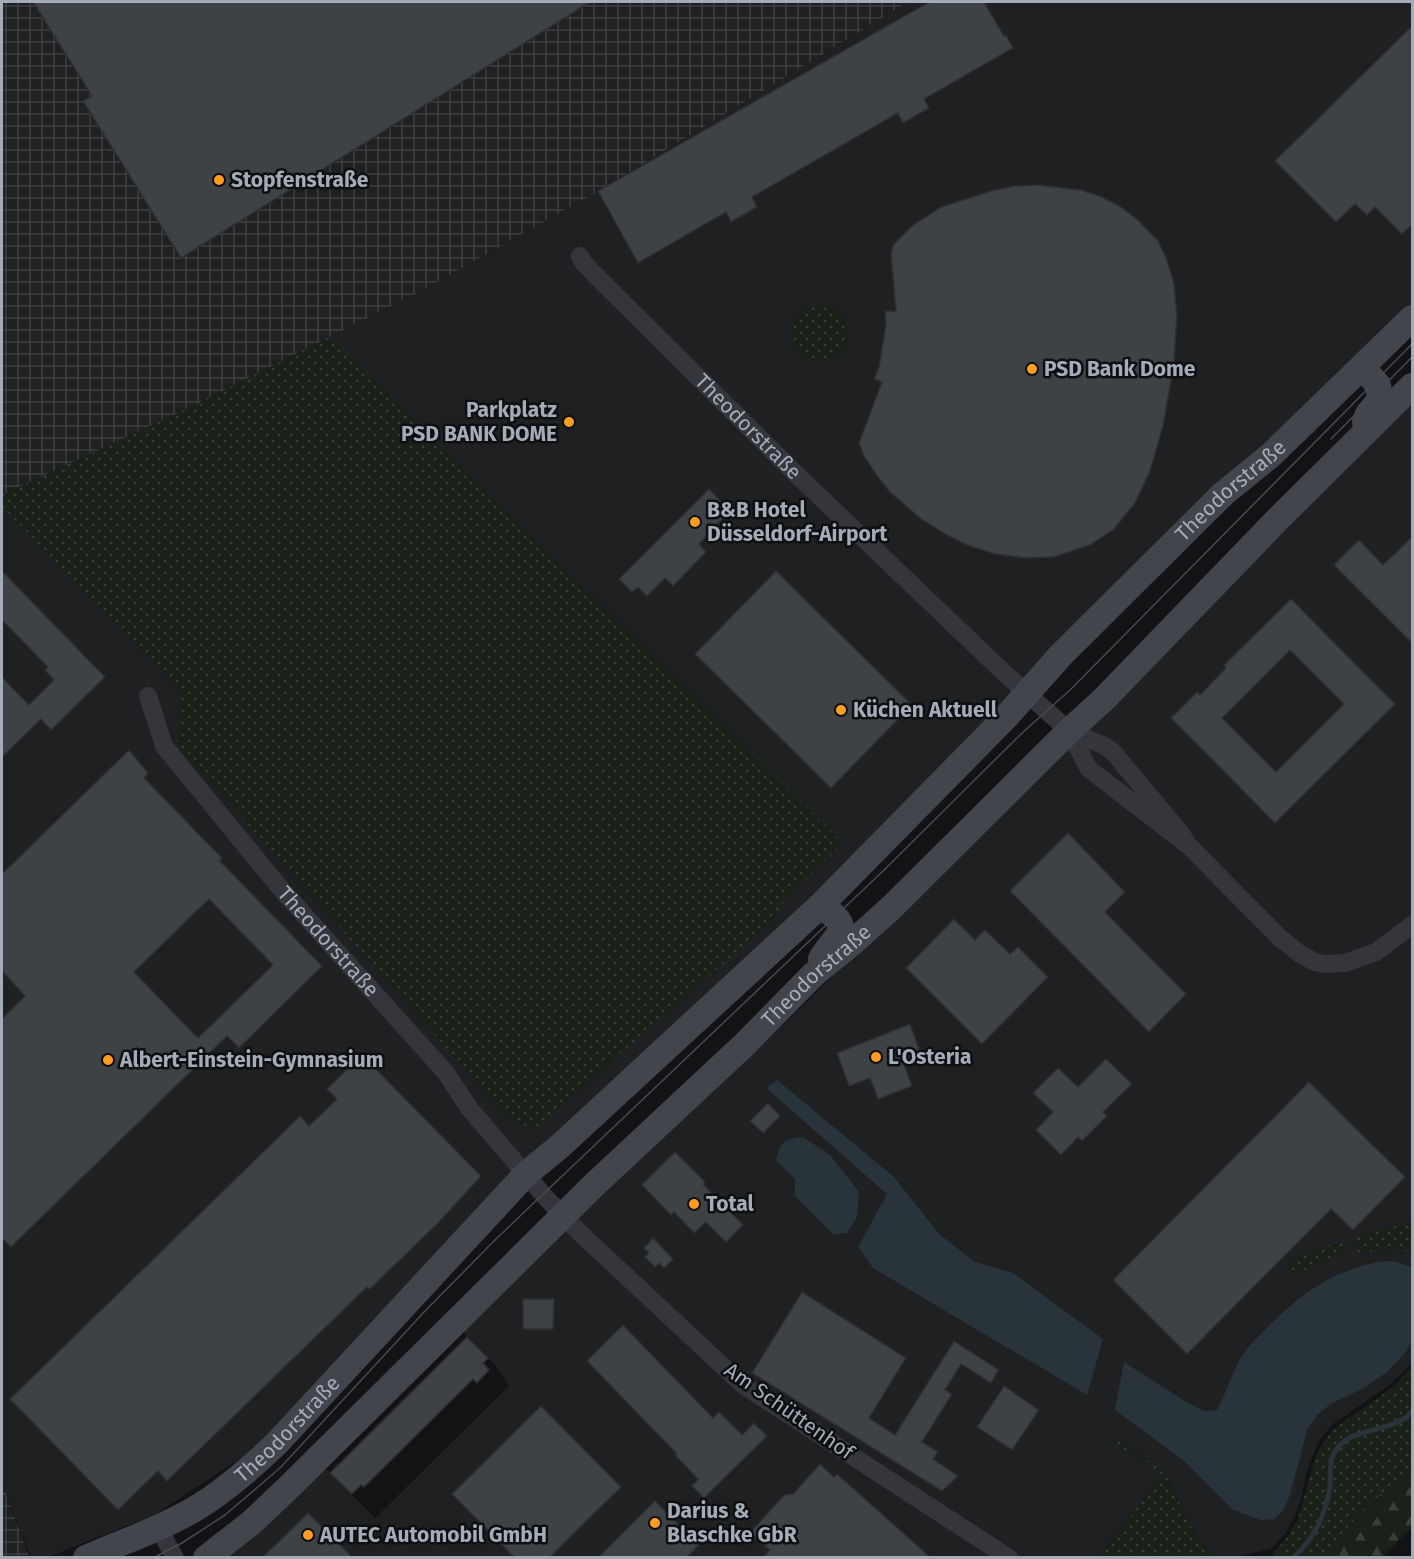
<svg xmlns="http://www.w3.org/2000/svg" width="1414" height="1559" font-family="'Fira Sans',sans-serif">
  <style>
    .built { fill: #1f2022 }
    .industrial { fill: url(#industrial-grid) }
    .grass { fill: url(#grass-dots) }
    .forest { fill: url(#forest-firs) }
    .water { fill: #28343a }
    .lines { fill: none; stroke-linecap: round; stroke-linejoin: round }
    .stream { stroke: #28343a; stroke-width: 5 }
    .building { fill: #3f4245; stroke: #2d2e32; stroke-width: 1.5; fill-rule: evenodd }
    .minor { stroke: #34363b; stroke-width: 18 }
    .secondary { stroke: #42454b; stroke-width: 26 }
    .tram { stroke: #474a50; stroke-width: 1.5 }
    .poi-dot { fill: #ff9d22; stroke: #0e0f10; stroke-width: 2 }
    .labels { text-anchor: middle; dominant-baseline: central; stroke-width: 5; stroke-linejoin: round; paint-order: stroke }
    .poi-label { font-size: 21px; font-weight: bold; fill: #a3acb7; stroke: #0e0f10; text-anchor: start }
    .street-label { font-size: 21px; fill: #a3acb7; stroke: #0e0f10 }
  </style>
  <defs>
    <pattern id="industrial-grid" width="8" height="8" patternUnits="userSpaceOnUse" patternTransform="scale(1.5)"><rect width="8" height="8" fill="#1f2022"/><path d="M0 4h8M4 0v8" fill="none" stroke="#3c3e40"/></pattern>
    <pattern id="grass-dots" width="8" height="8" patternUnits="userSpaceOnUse" patternTransform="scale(1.5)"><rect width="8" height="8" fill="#192119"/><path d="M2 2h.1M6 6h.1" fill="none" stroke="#373f38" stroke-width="1.8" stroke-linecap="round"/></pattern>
    <pattern id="forest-firs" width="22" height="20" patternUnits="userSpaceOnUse" patternTransform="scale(1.5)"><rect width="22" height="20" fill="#192119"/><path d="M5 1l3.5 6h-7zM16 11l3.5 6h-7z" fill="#373f38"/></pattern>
  </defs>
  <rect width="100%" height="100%" fill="#131315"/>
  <g class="built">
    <path d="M908,2H1412V305L827,885L559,1129L261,1445L154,1515L48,1557H31L2,1483V495L193,406L421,291L597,192Z"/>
    <path d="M1412,398V1363L1388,1386L1333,1424L1319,1440L1307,1470L1301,1499L1294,1518L1285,1534L1271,1549L1235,1557H1216L1199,1541L1192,1529L1165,1473L1098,1557L225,1558L324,1467L375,1518L509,1386L496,1366L462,1331L507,1283L771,1037L1118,696Z"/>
  </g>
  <g class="industrial">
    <path d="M2,2H908L597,192L421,291L193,406L2,495Z"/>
    <path d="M2,1483L29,1555L24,1557H2Z"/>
  </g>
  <g class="grass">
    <circle cx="820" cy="333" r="28"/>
    <path d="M330,337L843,843L784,901L772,921L533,1130L505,1114L177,744L183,693L2,506V495L193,406Z"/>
    <path d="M1412,1222V1252C1396,1246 1377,1250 1360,1253L1355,1249L1358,1236Z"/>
    <path d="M1341,1241L1346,1247L1343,1254L1321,1260L1300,1273L1289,1272L1287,1265L1294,1258Z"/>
    <path d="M1412,1367V1467L1365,1508L1321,1557L1270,1558L1287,1537L1298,1519L1316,1455L1332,1430L1392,1388Z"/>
    <path d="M1115,1436L1165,1473L1192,1529L1199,1541L1216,1557H1098L1163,1475L1112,1441Z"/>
  </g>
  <path class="forest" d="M1412,1467V1527L1382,1557H1321L1365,1508Z"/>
  <g class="water">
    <path d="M777,1080L894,1177L939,1234L975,1262L1013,1273L1103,1339L1087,1395L873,1268L858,1247L887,1194L766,1088Z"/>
    <path d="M803,1137L830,1155L859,1192L857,1217L847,1233L833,1234L795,1196V1179L776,1160C781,1142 784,1139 803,1137Z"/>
    <path d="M1392,1261L1412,1267V1341L1405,1353L1387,1372L1364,1388L1332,1403L1317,1415L1307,1430L1290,1495L1283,1511L1274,1519L1260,1520L1232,1509L1183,1460L1115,1410L1124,1362L1188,1403L1204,1411L1217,1410C1228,1390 1233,1367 1247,1349C1252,1342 1260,1335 1266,1329C1300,1293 1341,1264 1392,1261Z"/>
  </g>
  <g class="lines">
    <path class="stream" d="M1293,1558C1315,1538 1326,1514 1330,1486C1331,1474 1329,1459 1336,1450C1350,1429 1382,1432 1402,1420C1406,1418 1409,1414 1412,1411"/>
  </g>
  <g class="building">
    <path d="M33,2H590L181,258L83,101L92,96Z"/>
    <path d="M929,2H984L1004,36L1006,35L1013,48L924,99L929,108L903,123L898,113L752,197L757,207L731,222L726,212L638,263L598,191Z"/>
    <path d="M1413,25V224L1402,234L1375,207L1367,215L1355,204L1336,222L1275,161Z"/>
    <path d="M1038,185L1081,190L1102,197L1121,207L1139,221L1158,241L1167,260L1174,284L1177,315L1174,364L1163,426L1150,471L1135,503L1114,529L1090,545L1054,557L1025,558L995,554L967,545L947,535L921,519L890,492L878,477L864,456L859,443L882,382L874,379L879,367L886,324L885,311H896L891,255L893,245L913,225L941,207L991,191L1014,186Z"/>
    <path d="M709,489L730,511L699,544L706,552L673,586L665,578L647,596L638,587L632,592L619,579Z"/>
    <path d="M1413,536V644L1334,565L1359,540L1383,565Z"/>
    <path d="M2,571L105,677L51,730L41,719L2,757V677L29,705L54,680L45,670L48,667L2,620Z"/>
    <path d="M776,571L912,705L831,788L695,654Z"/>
    <path d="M1291,599L1395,704L1275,823L1171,718L1197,692L1200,695L1226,668L1224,665ZM1290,650L1344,704L1276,772L1222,718Z"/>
    <path d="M129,750L148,773L144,778L222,858L220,861L322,966L239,1048L227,1036L11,1247L2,1238V1019L25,996L2,971V874ZM209,899L273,965L198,1038L134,972Z"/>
    <path d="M1068,833L1125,892L1105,912L1186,994L1149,1032L1010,891Z"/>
    <path d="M954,919L975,940L985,930L1010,954L1018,947L1048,977L982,1044L906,968Z"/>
    <path d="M910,1024L922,1057L904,1064L912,1086L878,1099L870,1078L849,1086L837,1053Z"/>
    <path d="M362,1055L481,1176L439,1222L370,1289L367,1287L167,1481L158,1471L118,1510L10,1399L300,1116L309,1126L337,1099L327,1089Z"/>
    <path d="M1106,1059L1132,1084L1103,1112L1107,1116L1082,1141L1078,1137L1061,1155L1036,1130L1053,1112L1033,1093L1058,1068L1078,1087Z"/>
    <path d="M1309,1082L1405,1177L1353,1230L1331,1209L1187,1354L1113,1280Z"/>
    <path d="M768,1103L780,1116L763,1133L750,1121Z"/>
    <path d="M675,1152L705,1182L703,1184L743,1225L726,1242L706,1222L694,1233L674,1212L671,1215L642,1185Z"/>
    <path d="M653,1238L673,1259L664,1268L659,1263L655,1267L645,1257L649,1253L644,1248Z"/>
    <path d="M802,1292L906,1358L869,1418L895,1435L954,1341L999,1370L991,1383L961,1364L945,1390L952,1394L922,1442L938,1452L933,1459L958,1476L942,1491L752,1373Z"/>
    <path d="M523,1299H554L553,1329H523Z"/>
    <path d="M623,1325L713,1418L719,1412L742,1435L754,1423L767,1436L704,1498L692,1486L698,1479L675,1455L677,1454L587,1361Z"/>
    <path d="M467,1337L488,1358L483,1363L489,1370L477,1383L473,1379L364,1487L361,1485L352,1494L330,1473Z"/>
    <path d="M1004,1386L1039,1410L1012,1450L977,1427Z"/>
    <path d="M541,1406L621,1487L550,1557H514L452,1494Z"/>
    <path d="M820,1464L834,1477L837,1474L930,1557H764L770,1550L750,1533L784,1495L793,1494Z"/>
    <path d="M655,1501L699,1545L687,1557H599Z"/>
    <path d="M308,1513L352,1557H263Z"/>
  </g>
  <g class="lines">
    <g class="minor">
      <path id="s1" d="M580,256L583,262L592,272L796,474L999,668L1069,731L1105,746L1113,752L1180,832L1188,845"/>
      <path id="s2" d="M148,696L164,746L281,889L446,1073L469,1108L547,1199L579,1232L743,1385L1009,1558"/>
      <path d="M1069,731L1089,769L1188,845L1280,938L1300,954L1315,962L1325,964L1345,963L1376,952L1412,925"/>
      <path d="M158,1527L175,1558"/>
    </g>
    <g class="secondary">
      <path d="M1363,368L1378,385L1380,400L1368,414L1365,422"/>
      <path d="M820,906C857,928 836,933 821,959"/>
      <path id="s3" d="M86,1558C122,1542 159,1530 193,1510C224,1492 251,1468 277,1443L526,1174L559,1147L820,906L1005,718L1061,655L1223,494L1271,455L1412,318"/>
      <path id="s4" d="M206,1558L251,1523L288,1488L594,1185L744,1045L813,975L852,943L892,907L1069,731L1104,699L1277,520L1412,386"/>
    </g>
    <g class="tram">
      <path d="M1331,439L1412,357"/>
      <path d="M153,1558L182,1543L225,1515L281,1467L425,1311L496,1239L883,871L1021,734L1070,690L1412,344"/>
    </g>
  </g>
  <g class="poi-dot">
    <circle cx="219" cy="180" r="6"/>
    <circle cx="1032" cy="369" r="6"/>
    <circle cx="569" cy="422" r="6"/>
    <circle cx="695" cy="522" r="6"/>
    <circle cx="841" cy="710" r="6"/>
    <circle cx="876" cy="1057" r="6"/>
    <circle cx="108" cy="1060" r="6"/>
    <circle cx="694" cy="1204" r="6"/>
    <circle cx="655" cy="1523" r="6"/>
    <circle cx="308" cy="1535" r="6"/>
  </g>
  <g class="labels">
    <g class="poi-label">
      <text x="231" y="180">Stopfenstraße</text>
      <text x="1044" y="369">PSD Bank Dome</text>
      <text x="557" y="410" text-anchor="end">Parkplatz<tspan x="557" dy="24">PSD BANK DOME</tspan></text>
      <text x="707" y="510">B&amp;B Hotel<tspan x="707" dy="24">Düsseldorf-Airport</tspan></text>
      <text x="853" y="710">Küchen Aktuell</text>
      <text x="888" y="1057">L'Osteria</text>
      <text x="120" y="1060">Albert-Einstein-Gymnasium</text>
      <text x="706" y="1204">Total</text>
      <text x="667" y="1511">Darius &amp;<tspan x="667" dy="24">Blaschke GbR</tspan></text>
      <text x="320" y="1535">AUTEC Automobil GmbH</text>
    </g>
    <g class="street-label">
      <text stroke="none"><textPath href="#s1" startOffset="240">Theodorstraße</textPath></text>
      <text stroke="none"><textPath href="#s3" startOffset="1574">Theodorstraße</textPath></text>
      <text stroke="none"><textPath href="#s2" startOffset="308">Theodorstraße</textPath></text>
      <text stroke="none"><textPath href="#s4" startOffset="844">Theodorstraße</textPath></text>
      <text transform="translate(789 1411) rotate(35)">Am Schüttenhof</text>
      <text stroke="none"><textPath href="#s3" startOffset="242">Theodorstraße</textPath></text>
    </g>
  </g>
  <rect width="1414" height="1559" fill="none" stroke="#a3acb7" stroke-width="6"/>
</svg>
